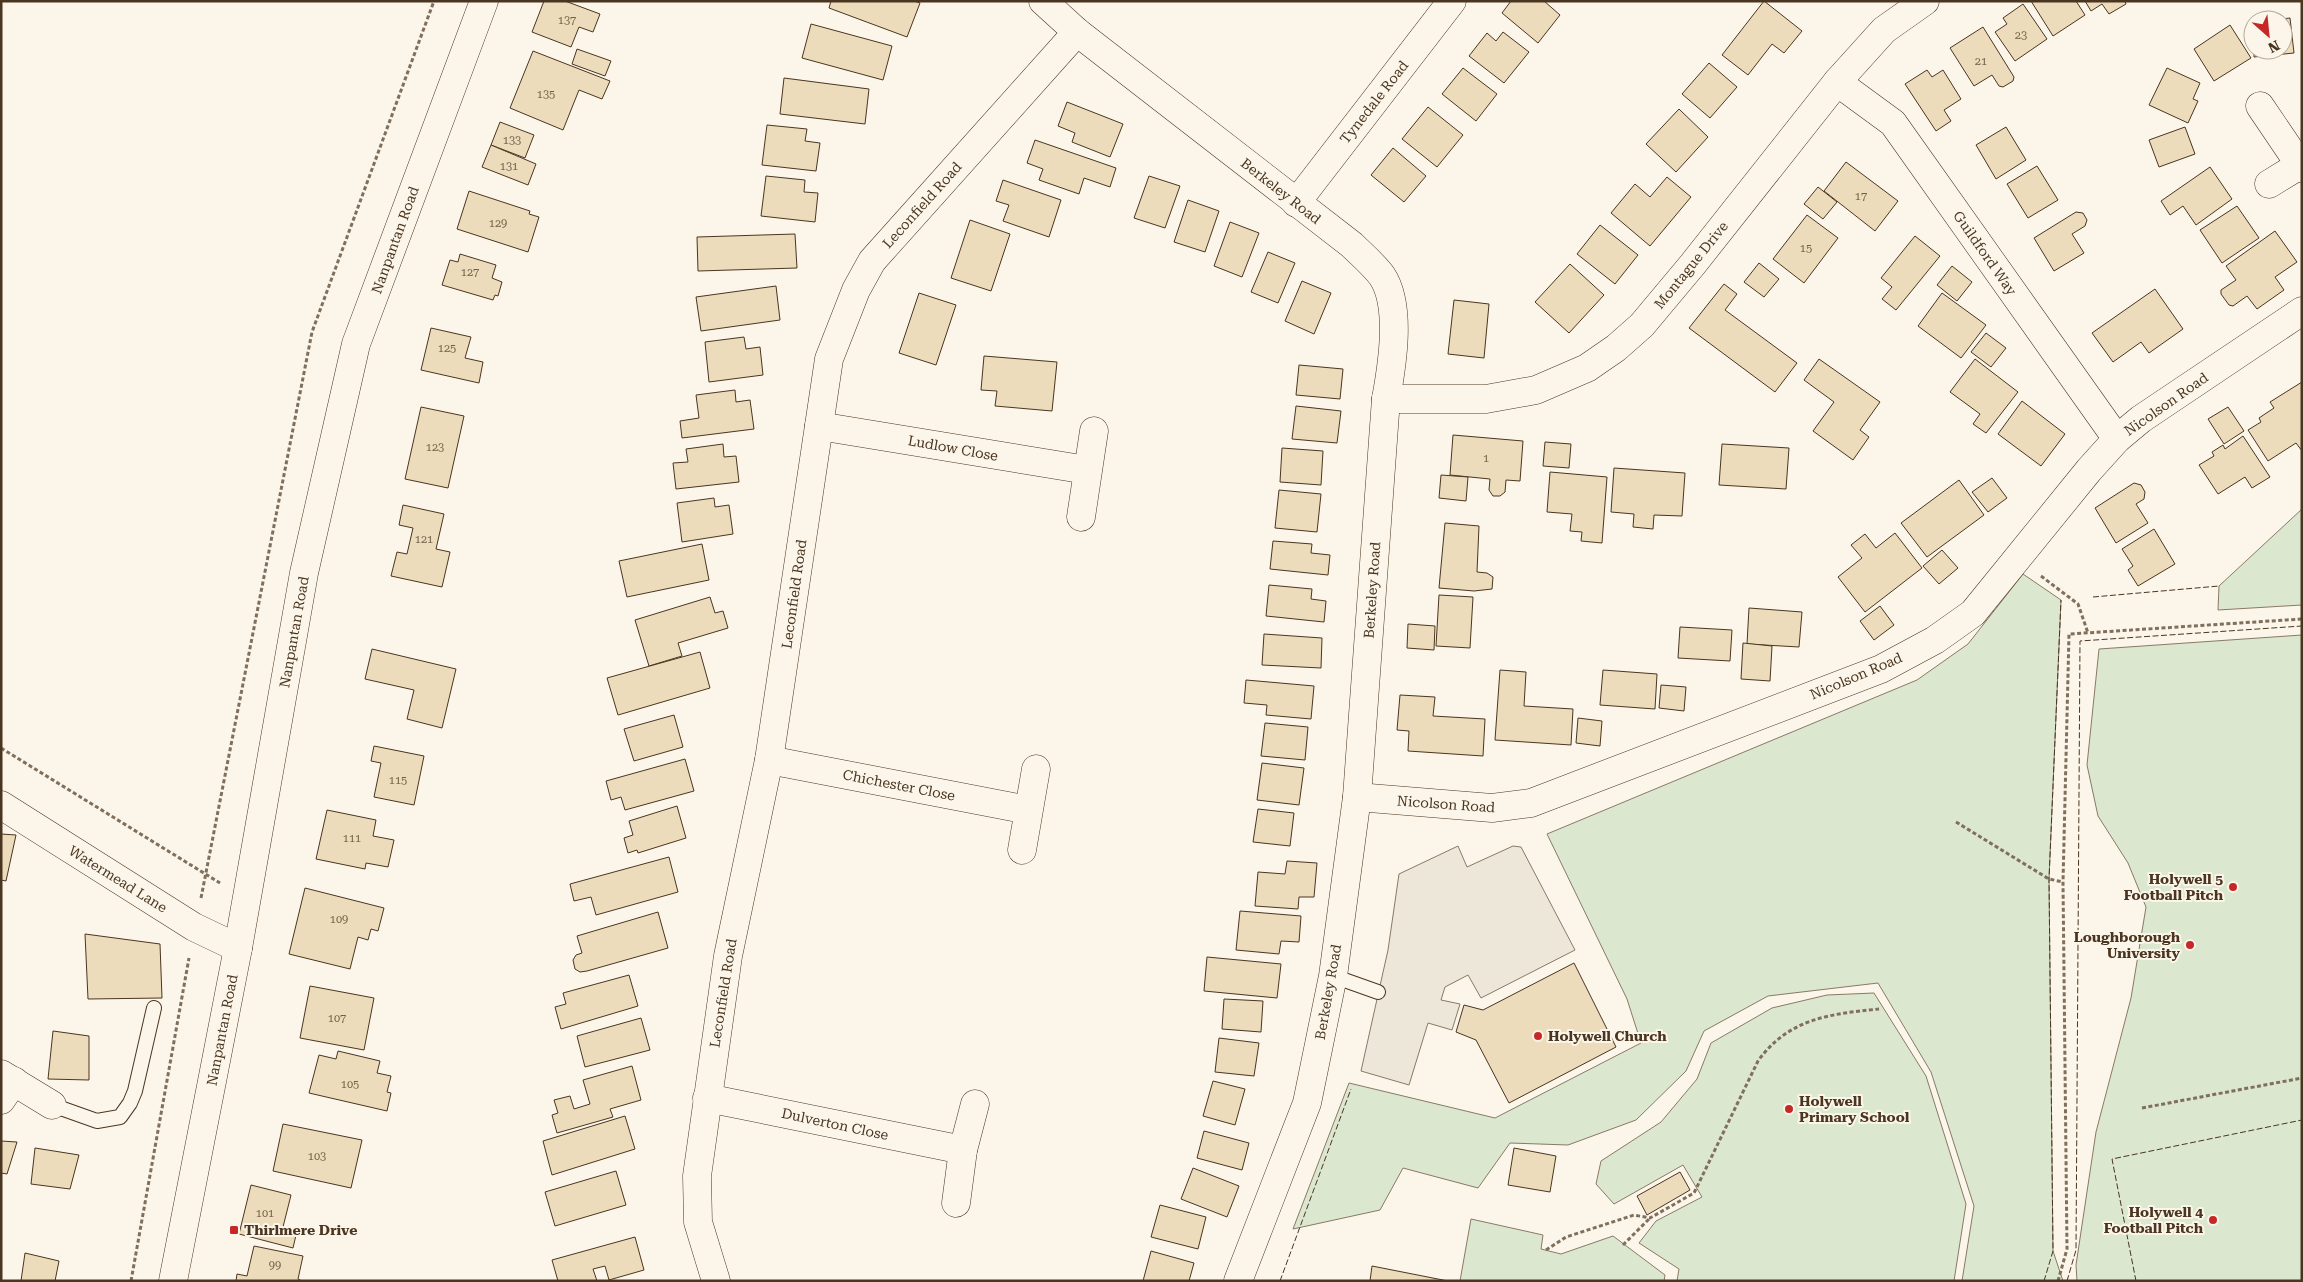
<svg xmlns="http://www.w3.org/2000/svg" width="2303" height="1282" font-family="'Roboto Serif',serif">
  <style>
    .green { fill: #dce7d0; stroke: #887966 }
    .parking { fill: #ede7d9; stroke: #887966 }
    .building { fill: #ecdcbc; stroke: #4a3520 }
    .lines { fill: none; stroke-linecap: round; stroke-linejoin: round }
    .service-casing { stroke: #4a3520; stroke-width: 16 }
    .minor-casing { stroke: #4a3520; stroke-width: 29 }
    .tertiary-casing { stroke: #4a3520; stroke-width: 29 }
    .path { stroke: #7f6f5c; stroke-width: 3; stroke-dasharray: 4 2.5; stroke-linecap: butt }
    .service { stroke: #fbf6e9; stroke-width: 14 }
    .minor { stroke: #fbf6e9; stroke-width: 28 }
    .tertiary { stroke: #fbf6e9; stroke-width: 28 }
    .fence { stroke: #4a3520; stroke-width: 1; stroke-dasharray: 6 2.5; stroke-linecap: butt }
    .poi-dot { fill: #c62828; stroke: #fbf6e9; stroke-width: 2 }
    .labels { text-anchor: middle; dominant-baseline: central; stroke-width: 4; stroke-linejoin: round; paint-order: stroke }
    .number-label { font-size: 11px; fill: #725f47 }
    .street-label { font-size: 14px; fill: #4a3520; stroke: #fbf6e9 }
    .poi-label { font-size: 14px; font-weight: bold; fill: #4a3520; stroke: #fbf6e9; text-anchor: end }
  </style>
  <rect width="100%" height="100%" fill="#fbf6e9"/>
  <g class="green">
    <path d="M2302,509V605L2218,610L2219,586Z"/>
    <path d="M2023,574L2061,600L2049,879L2053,1251L2063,1281H1962L1974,1206L1931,1072L1878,983L1768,996L1704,1031L1686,1071L1636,1120L1568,1145L1510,1143L1478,1188L1403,1168L1380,1210L1293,1229L1349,1083L1495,1118L1641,1043L1627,999L1547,834L1917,680L1968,644Z"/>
    <path d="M2302,635V1281H2077L2076,1265L2096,1132L2131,998L2146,907L2128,863L2098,816L2087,765L2099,649Z"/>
    <path d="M1874,993L1926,1076L1966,1204L1954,1281H1677L1679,1269L1639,1243L1656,1221L1702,1197L1683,1165L1614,1204L1596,1184L1601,1161L1661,1122L1697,1079L1711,1043L1772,1008L1827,995Z"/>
    <path d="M1471,1219L1543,1235L1541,1249L1561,1254L1613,1236L1665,1275L1664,1281H1460Z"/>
  </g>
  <path class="parking" d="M1458,846L1467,867L1513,846L1521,847L1575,950L1481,998L1468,975L1445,987L1441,1000L1460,1004L1452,1030L1428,1023L1409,1085L1361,1071L1388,950L1399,874Z"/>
  <g class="building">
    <path d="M544,1H565L600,14L593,32L579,27L571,47L532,32Z"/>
    <path d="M831,1H914L920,3L907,37L829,8Z"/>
    <path d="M1511,1H1544L1560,15L1538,43L1502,13Z"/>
    <path d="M1764,1L1802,31L1784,53L1772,44L1748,75L1722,55Z"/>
    <path d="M2031,1H2076L2085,15L2053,36Z"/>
    <path d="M2085,1H2125L2126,4L2109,14L2102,4L2091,11Z"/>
    <path d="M2023,4L2047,39L2015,61L1995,32L2007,24L2003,18Z"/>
    <path d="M2290,18L2294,53L2254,57V50H2283V20H2273Z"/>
    <path d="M811,24L892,46L883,80L802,58Z"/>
    <path d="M2230,25L2251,58L2214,81L2194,49Z"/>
    <path d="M1983,27L2014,77L2013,81L2003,87L1999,86L1992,75L1974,86L1950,48Z"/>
    <path d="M1503,32L1529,52L1504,83L1469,56L1487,33L1496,41Z"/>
    <path d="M577,49L611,61L605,76L572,64Z"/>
    <path d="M533,51L610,81L602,99L579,90L563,130L510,108Z"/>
    <path d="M1709,63L1737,87L1710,118L1682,94Z"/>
    <path d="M1463,68L1497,94L1476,121L1442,94Z"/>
    <path d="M2167,68L2200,83L2193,99L2198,101L2188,123L2149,105Z"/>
    <path d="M1927,70L1932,77L1943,70L1961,99L1944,110L1951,121L1936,131L1905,84Z"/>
    <path d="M784,78L869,89L865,124L780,114Z"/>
    <path d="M1067,102L1123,124L1110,157L1072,142L1075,133L1058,126Z"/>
    <path d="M1428,107L1463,135L1437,167L1402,139Z"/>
    <path d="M1679,109L1708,137L1676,172L1646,144Z"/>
    <path d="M500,122L534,135L525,158L491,145Z"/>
    <path d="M767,125L807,129L805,141L820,143L816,171L762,165Z"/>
    <path d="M2006,127L2026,160L1996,179L1976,145Z"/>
    <path d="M2185,127L2195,154L2159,167L2149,140Z"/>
    <path d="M1035,140L1116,168L1110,187L1084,178L1079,194L1039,180L1043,169L1027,163Z"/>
    <path d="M491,145L536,164L528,185L482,167Z"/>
    <path d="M1393,148L1426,176L1404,202L1371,175Z"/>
    <path d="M1846,162L1898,201L1875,231L1824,191Z"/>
    <path d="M2037,166L2058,200L2028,218L2007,184Z"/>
    <path d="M2210,167L2232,199L2196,225L2183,206L2170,215L2161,201Z"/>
    <path d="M766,176L805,180L804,192L818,193L815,222L761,216Z"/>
    <path d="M1149,176L1180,186L1165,228L1134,218Z"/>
    <path d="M1667,177L1691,197L1650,246L1611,213L1635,184L1650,197Z"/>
    <path d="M1003,180L1061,200L1049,237L1003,221L1009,205L996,201Z"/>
    <path d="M1818,187L1837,202L1823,219L1804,204Z"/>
    <path d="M469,191L530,211L529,214L539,217L528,252L457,229Z"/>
    <path d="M1188,200L1219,211L1205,252L1174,242Z"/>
    <path d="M2237,206L2259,238L2222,263L2200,230Z"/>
    <path d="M2076,212L2083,213L2087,220L2085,226L2072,234L2084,253L2054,271L2034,238Z"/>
    <path d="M1807,215L1838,238L1804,283L1773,259Z"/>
    <path d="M970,220L1010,234L991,291L951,278Z"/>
    <path d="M1230,222L1259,233L1242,277L1214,266Z"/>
    <path d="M1600,225L1638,255L1615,284L1577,254Z"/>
    <path d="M2275,231L2297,262L2275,277L2284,290L2257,309L2247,296L2233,306L2229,305L2221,294V290L2236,280L2226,266Z"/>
    <path d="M795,234L797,268L698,271L697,237Z"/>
    <path d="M1915,236L1940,256L1896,310L1882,299L1892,287L1881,278Z"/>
    <path d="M1268,252L1295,263L1278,303L1251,292Z"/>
    <path d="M460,254L496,265L492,278L502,282L498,296L495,295L493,300L442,285L450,260L458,262Z"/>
    <path d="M1759,263L1779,279L1764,297L1744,282Z"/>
    <path d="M1570,264L1604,295L1569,333L1535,302Z"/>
    <path d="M1952,266L1972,282L1957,301L1937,285Z"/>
    <path d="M1302,281L1331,293L1314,334L1285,321Z"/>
    <path d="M1724,284L1737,294L1725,310L1797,363L1775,392L1689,328Z"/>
    <path d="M776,286L780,320L701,331L696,297Z"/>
    <path d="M2155,289L2183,329L2149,353L2141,342L2113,362L2092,333Z"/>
    <path d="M919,293L956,305L936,365L899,353Z"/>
    <path d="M1942,293L1986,325L1961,358L1918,326Z"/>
    <path d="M1454,300L1489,304L1484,358L1448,354Z"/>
    <path d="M431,328L471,337L465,358L483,362L479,383L421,370Z"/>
    <path d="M1986,333L2006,348L1991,367L1971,352Z"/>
    <path d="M744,337L746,349L760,347L763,375L709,382L705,342Z"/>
    <path d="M984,356L1057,362L1052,411L995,406L997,391L981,390Z"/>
    <path d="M1819,359L1880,402L1860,430L1869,437L1853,460L1813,431L1834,402L1804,380Z"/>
    <path d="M1975,359L2018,392L1986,433L1973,424L1980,414L1950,392Z"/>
    <path d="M1299,365L1343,369L1340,399L1296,395Z"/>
    <path d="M2302,382V451L2296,443L2268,461L2248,430L2261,422L2259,418L2274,408L2270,402Z"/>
    <path d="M735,390L736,402L750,400L754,429L682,438L680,421L699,418L696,395Z"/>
    <path d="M2022,401L2065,434L2041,466L1998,434Z"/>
    <path d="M1296,406L1341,411L1337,443L1292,439Z"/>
    <path d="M421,407L464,416L448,488L405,479Z"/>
    <path d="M2228,407L2244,431L2224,444L2208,419Z"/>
    <path d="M1453,435L1523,441L1520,481L1506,480L1505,492L1500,496H1493L1489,490L1490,479L1450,475Z"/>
    <path d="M2243,436L2270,477L2252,488L2245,477L2218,494L2199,465L2214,456L2212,452L2223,445L2225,449Z"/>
    <path d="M1545,442L1571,444L1569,468L1543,466Z"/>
    <path d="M723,444L724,457L736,456L739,482L676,489L673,463L688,462L686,449Z"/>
    <path d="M1722,444L1789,448L1786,489L1719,485Z"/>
    <path d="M1282,448L1323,451L1321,485L1280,482Z"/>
    <path d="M1614,468L1685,473L1682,516L1654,515L1653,529L1633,527L1634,514L1611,512Z"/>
    <path d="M1550,472L1607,477L1602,543L1581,541L1582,532L1570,531L1572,514L1547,512Z"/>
    <path d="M1441,475L1468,477L1466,501L1439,498Z"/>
    <path d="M1992,478L2007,498L1988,512L1972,492Z"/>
    <path d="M1959,480L1984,515L1927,557L1901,523Z"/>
    <path d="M2134,483L2141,485L2145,492L2144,499L2136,504L2148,523L2116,543L2095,508Z"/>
    <path d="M1279,490L1321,494L1317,532L1275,528Z"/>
    <path d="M714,498L715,507L729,505L733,534L682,542L677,503Z"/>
    <path d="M403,505L444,514L436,549L450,552L442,587L391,576L397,552L407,554L413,528L399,525Z"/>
    <path d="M1445,523L1479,526L1477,572L1487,573L1493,577L1492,589L1474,591L1439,588Z"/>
    <path d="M2154,529L2175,564L2138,586L2128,570L2133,566L2122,549Z"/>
    <path d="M1895,533L1922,568L1865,612L1838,577L1862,558L1851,545L1865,534L1876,548Z"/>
    <path d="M1273,541L1312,544L1311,553L1330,555L1328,575L1270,569Z"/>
    <path d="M702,544L709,580L627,597L619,561Z"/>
    <path d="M1942,550L1958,568L1939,584L1923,566Z"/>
    <path d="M1269,585L1312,589L1311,599L1326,601L1324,622L1266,616Z"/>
    <path d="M1439,595L1473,597L1470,648L1436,646Z"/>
    <path d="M710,597L715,613L723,611L728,628L678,643L682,656L649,666L635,620Z"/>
    <path d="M1880,606L1894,625L1874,640L1860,621Z"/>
    <path d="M1749,608L1802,612L1799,647L1747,644Z"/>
    <path d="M1408,624L1435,626L1434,650L1407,648Z"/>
    <path d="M1680,627L1732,630L1730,661L1678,658Z"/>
    <path d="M1264,634L1322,638L1321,668L1262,665Z"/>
    <path d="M1743,643L1772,646L1770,681L1741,679Z"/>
    <path d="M372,649L456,669L442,728L407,719L414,690L365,679Z"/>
    <path d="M700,652L710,688L618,715L607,678Z"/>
    <path d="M1500,670L1526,672L1524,706L1573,709L1571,745L1495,740Z"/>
    <path d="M1603,670L1657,674L1655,709L1600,705Z"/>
    <path d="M1246,680L1314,686L1311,719L1266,715L1267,705L1244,703Z"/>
    <path d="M1661,685L1686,687L1684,711L1659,708Z"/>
    <path d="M1400,695L1435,697L1433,716L1485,719L1483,756L1408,751L1409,731L1397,730Z"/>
    <path d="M674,715L683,747L634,761L624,729Z"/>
    <path d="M1578,718L1602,721L1600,746L1576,743Z"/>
    <path d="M1265,723L1308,727L1305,760L1261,756Z"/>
    <path d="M374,746L424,756L414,805L374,797L381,763L371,761Z"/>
    <path d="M685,759L694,791L625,810L621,797L611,800L606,781Z"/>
    <path d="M1262,763L1304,768L1299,805L1257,800Z"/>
    <path d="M677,806L686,838L638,853L637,850L628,853L624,838L633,835L629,821Z"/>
    <path d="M1258,809L1294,813L1290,846L1253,842Z"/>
    <path d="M327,810L376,820L373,836L394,840L388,867L366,863L365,869L316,859Z"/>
    <path d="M1,834L16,835L6,881L1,880Z"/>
    <path d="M669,857L678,892L596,915L591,897L574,901L570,884Z"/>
    <path d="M1287,861L1317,863L1314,897H1299L1298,909L1255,906L1258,872L1285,874Z"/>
    <path d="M305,888L384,908L378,931L371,929L368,940L358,937L350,969L289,954Z"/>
    <path d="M1240,911L1301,916L1299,942L1281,941L1279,954L1236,950Z"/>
    <path d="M658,912L668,948L587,971L580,972L575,969L573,960L576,955L582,953L577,936Z"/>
    <path d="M85,934L160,944L162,998L88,999Z"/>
    <path d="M1207,957L1281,964L1277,998L1204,991Z"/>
    <path d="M1574,963L1616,1047L1509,1103L1476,1040L1456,1032L1464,1005L1483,1010Z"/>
    <path d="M629,975L638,1006L561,1029L555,1007L566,1004L563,993Z"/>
    <path d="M310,986L374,998L364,1050L300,1038Z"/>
    <path d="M1224,999L1263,1001L1261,1032L1222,1029Z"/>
    <path d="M641,1018L650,1050L585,1067L577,1036Z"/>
    <path d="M53,1031L89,1036V1080L48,1079Z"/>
    <path d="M1219,1038L1259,1043L1254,1076L1215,1072Z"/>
    <path d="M338,1051L380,1061L377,1073L391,1076L387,1092L391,1093L387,1111L309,1093L319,1055L336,1059Z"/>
    <path d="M632,1066L641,1100L610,1109L613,1117L557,1133L552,1115L558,1113L554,1100L570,1096L574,1109L590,1104L583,1080Z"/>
    <path d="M1213,1081L1245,1089L1235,1125L1203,1116Z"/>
    <path d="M625,1116L635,1149L552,1175L543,1141Z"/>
    <path d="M283,1124L362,1140L351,1188L273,1171Z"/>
    <path d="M1204,1131L1249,1143L1242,1170L1197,1158Z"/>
    <path d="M1,1141L17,1142L7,1174L1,1173Z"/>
    <path d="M35,1148L79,1155L70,1189L31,1184Z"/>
    <path d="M1514,1148L1556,1156L1550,1192L1508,1185Z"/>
    <path d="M1193,1168L1239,1186L1227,1217L1181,1199Z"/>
    <path d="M616,1171L626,1205L555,1226L545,1192Z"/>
    <path d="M1680,1172L1690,1190L1647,1215L1637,1196Z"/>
    <path d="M251,1185L291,1195L282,1231L296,1235L293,1248L239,1234Z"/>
    <path d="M1160,1205L1206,1217L1198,1249L1151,1237Z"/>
    <path d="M635,1237L644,1270L609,1280L605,1266L593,1269L597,1281H558L552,1260Z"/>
    <path d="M254,1246L303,1256L298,1279L302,1281H236L237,1274L247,1276Z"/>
    <path d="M1151,1251L1194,1263L1189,1281H1143Z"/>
    <path d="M25,1253L59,1261L55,1281H21Z"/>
    <path d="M1372,1266L1448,1281H1370Z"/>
  </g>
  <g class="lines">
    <defs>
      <g id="service">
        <path d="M1333,976L1378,992"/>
        <path d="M52,1105L97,1121L120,1117L130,1103L135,1091L154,1008"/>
      </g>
      <g id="minor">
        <path d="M1043,1L1077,32L1352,245C1362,255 1374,265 1382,276C1402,306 1392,366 1386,399L1357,797L1333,976L1307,1103L1238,1281"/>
        <path d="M1837,82L1893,123L2117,439"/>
        <path d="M2260,106L2302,168"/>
        <path d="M2269,184L2300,165"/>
        <path d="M1296,203L1452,1"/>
        <path d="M1386,399H1486L1536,390L1587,368L1616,348L1642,325L1693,264L1837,82L1884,30L1925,1"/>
        <path d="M819,426L1087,470"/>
        <path d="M1081,517L1094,431"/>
        <path d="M769,760L1028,810"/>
        <path d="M1357,797L1492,808L1531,803L1881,669L1935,640L1973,613L2089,470L2117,439L2141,419L2302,311"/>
        <path d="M1,805L194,927L238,948"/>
        <path d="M1022,850L1036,769"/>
        <path d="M1,1074L52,1105"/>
        <path d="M707,1098L963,1150"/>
        <path d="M1,1100L14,1081"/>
        <path d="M956,1203L963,1150L975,1104"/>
        <path d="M716,1281L698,1222L697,1176L728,956L769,760L829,359L856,290L872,261L1077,32"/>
      </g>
      <path id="tertiary" d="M173,1281L238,948L304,573L356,344L484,1"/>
    </defs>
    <use href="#service" class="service-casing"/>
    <use href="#minor" class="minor-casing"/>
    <use href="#tertiary" class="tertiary-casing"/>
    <g class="path">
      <path d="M2041,576L2078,604L2088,633"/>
      <path d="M1,748L220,883"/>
      <path d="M1956,822L2049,879L2063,882"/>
      <path d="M201,898L312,332L434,1"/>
      <path d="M2142,1108L2302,1078"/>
      <path d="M1623,1245L1650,1218"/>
      <path d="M1546,1250L1566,1237L1634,1215L1650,1218L1694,1193L1758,1061C1789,1018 1830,1014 1879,1009"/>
      <path d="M131,1281L189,958"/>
      <path d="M2058,1281L2067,1249L2063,882L2069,634L2302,619"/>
    </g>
    <use href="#service" class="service"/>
    <use href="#minor" class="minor"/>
    <use href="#tertiary" class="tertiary"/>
    <g class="fence">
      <path d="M2093,597L2219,586"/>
      <path d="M1280,1281L1351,1089"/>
      <path d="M2044,1281L2053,1251L2049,879L2061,600"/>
      <path d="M2067,1281L2076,1250L2080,641L2302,626"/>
      <path d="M2136,1281L2112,1159L2302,1120"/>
    </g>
  </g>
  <g class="poi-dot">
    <circle cx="2233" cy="887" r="5"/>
    <circle cx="2190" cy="945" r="5"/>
    <circle cx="1538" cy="1036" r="5"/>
    <circle cx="1789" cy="1109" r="5"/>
    <circle cx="2213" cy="1220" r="5"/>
    <rect x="229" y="1225" width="10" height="10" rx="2.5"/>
  </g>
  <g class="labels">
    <g class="number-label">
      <text x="567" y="20">137</text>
      <text x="2021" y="35">23</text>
      <text x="1981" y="61">21</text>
      <text x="546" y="94">135</text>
      <text x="512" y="140">133</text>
      <text x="509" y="166">131</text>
      <text x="1861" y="196">17</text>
      <text x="498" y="223">129</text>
      <text x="1806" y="248">15</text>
      <text x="470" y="272">127</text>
      <text x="447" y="348">125</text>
      <text x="435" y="447">123</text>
      <text x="1486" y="458">1</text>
      <text x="424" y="539">121</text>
      <text x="398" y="780">115</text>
      <text x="352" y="838">111</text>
      <text x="339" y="919">109</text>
      <text x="337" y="1018">107</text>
      <text x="350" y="1084">105</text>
      <text x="317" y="1156">103</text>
      <text x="265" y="1213">101</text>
      <text x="275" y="1265">99</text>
    </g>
    <g class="street-label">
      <text transform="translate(1374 102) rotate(-52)">Tynedale Road</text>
      <text transform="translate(1281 191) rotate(38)">Berkeley Road</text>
      <text transform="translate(922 205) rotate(-48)">Leconfield Road</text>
      <text transform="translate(395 240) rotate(-70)">Nanpantan Road</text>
      <text transform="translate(1985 253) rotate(55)">Guildford Way</text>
      <text transform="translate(1691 265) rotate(-51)">Montague Drive</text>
      <text transform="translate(2166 404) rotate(-35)">Nicolson Road</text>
      <text transform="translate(953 448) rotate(10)">Ludlow Close</text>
      <text transform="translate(1372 590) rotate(-86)">Berkeley Road</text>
      <text transform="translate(794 594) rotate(-82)">Leconfield Road</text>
      <text transform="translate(294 632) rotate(-80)">Nanpantan Road</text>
      <text transform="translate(1856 676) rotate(-23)">Nicolson Road</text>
      <text transform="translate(899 785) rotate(11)">Chichester Close</text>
      <text transform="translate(1446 804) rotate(4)">Nicolson Road</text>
      <text transform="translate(118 879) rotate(32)">Watermead Lane</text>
      <text transform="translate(1328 992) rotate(-80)">Berkeley Road</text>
      <text transform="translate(723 993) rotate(-81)">Leconfield Road</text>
      <text transform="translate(222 1030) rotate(-79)">Nanpantan Road</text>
      <text transform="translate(835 1124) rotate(12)">Dulverton Close</text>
    </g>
    <g class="poi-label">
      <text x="2223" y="879">Holywell 5<tspan x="2223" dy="16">Football Pitch</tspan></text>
      <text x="2180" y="937">Loughborough<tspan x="2180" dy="16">University</tspan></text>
      <text x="1548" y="1036" text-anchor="start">Holywell Church</text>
      <text x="1799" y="1101" text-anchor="start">Holywell<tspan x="1799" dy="16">Primary School</tspan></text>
      <text x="2203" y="1212">Holywell 4<tspan x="2203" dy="16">Football Pitch</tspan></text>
      <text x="244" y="1230" text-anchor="start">Thirlmere Drive</text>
    </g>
  </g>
  <rect width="2303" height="1282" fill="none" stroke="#4a3520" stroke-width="5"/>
  <g transform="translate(2268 35) rotate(153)"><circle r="24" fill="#fbf6e9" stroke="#b4a999"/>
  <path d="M0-4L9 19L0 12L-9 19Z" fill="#c62828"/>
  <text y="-8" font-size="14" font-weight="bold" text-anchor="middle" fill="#4a3520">N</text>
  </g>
</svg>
